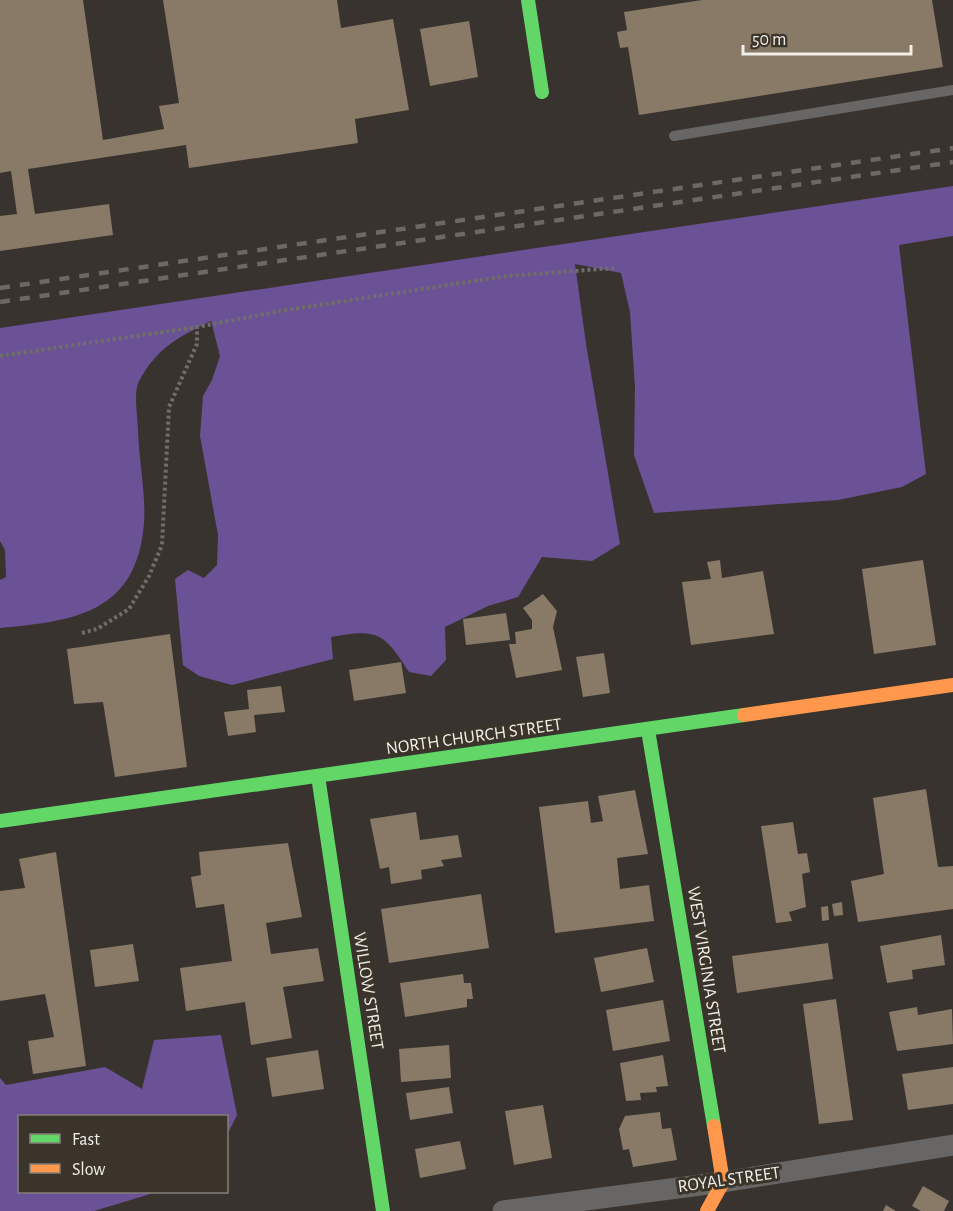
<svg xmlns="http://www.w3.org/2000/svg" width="953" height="1211" font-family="'Alegreya Sans',sans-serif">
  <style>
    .forest { fill: #6b5296 }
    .building { fill: #887a67 }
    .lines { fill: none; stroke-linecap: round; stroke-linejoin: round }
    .path { stroke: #706e6b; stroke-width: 4; stroke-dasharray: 3 3; stroke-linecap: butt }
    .lane { stroke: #686664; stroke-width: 10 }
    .street { stroke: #686664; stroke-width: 21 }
    .fast { stroke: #63d668; stroke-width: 14 }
    .slow { stroke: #ff974d; stroke-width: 14 }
    .rail { stroke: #6b6965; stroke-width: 4.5; stroke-dasharray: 10 10; stroke-linecap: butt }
    .labels { text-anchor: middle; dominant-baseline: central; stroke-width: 6; stroke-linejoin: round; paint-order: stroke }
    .street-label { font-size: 18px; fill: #f2eee8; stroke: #3b342b }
  </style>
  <rect width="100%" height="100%" fill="#38332e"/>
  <g class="forest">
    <path d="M953,186V236L899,245L926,474L902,487L838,500L654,513L634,455L635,387L630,312L621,273L575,264L586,344L620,544L592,561L542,557L518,597L488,606L445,627L446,660L431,676L409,672C384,633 378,628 331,637L333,659L232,685L199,676L183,665L175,579L188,570L204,578L217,565L218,535L200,436L203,396L212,380L220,356L211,321C177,338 158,347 139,381C133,393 138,418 138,431C139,461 146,495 144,523C137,613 75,621 0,628V580L6,577L5,550L0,541V328Z"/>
    <path d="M221,1035L237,1115L227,1135L226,1116H20V1192H157L94,1211H0V1078L6,1085L105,1067L142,1089L154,1040Z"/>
  </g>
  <g class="building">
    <path d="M0,0H83L103,140L164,129L159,106L179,103L163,0H337L341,28L393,19L409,110L355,119L358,143L189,168L186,145L28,169L35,214L109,204L113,235L0,251V216L17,214L11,171L0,173Z"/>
    <path d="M702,0H932L943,67L639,115L628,47L620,48L617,32L627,30L624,12Z"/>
    <path d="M469,21L478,77L430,86L420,29Z"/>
    <path d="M720,560L722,578L763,571L774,634L691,645L682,582L711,579L707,562Z"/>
    <path d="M923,560L936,645L874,654L862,569Z"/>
    <path d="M543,594L557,611L553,627L562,670L516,678L509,644H516L515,632L532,629V620L523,608Z"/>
    <path d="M506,613L510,640L466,645L463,619Z"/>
    <path d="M170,634L187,767L115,777L103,702L74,704L67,649Z"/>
    <path d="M604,653L610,693L583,697L576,657Z"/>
    <path d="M401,662L406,693L354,701L349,670Z"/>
    <path d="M281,686L285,712L254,715L256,732L228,736L224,712L249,709L247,690Z"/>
    <path d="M926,789L938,867L953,866V909L858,922L851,881L884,874L873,798Z"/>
    <path d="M635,790L648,854L617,858L620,889L649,885L654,921L555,933L539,807L588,801L591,823L603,821L598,796Z"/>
    <path d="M416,812L420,840L458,835L462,857L441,860L444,866L421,870L422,879L391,884L389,867L380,869L370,819Z"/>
    <path d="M793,822L798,854L807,853L810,872L802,874L806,907L789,912L792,921L776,923L761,826Z"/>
    <path d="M288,843L302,917L266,923L271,954L318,948L324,981L283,987L292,1038L251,1045L245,1002L186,1011L180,968L232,961L224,904L196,908L191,877L201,875L199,852Z"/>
    <path d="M56,852L86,1066L33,1074L28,1041L54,1037L45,994L0,1001V891L25,888L19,859Z"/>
    <path d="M481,894L489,948L389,963L381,909Z"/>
    <path d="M842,902L843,915L834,916L832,904Z"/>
    <path d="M828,906L829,920L822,921L821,907Z"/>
    <path d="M941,935L945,965L912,970L913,979L887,983L880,946Z"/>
    <path d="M828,943L833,979L737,993L732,956Z"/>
    <path d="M133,944L139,981L95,987L90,950Z"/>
    <path d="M647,948L654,982L601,992L594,958Z"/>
    <path d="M463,974L464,983H471L473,999H467V1007L405,1017L400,983Z"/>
    <path d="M836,999L853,1120L819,1124L803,1004Z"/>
    <path d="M663,1000L670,1041L613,1051L606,1010Z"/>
    <path d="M917,1007L918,1015L952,1009L953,1044L897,1051L889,1012Z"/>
    <path d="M449,1045L451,1078L401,1082L399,1049Z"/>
    <path d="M318,1050L324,1089L272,1097L266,1058Z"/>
    <path d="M663,1055L668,1086L656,1087L657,1092L640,1093L641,1100L626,1101L620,1063Z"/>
    <path d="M953,1067V1104L908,1110L902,1074Z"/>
    <path d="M449,1087L453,1113L410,1120L406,1093Z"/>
    <path d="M543,1105L552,1158L514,1165L505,1111Z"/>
    <path d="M660,1112L662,1129L671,1128L677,1160L633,1167L629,1149L623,1150L619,1129L625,1116Z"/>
    <path d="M460,1141L466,1169L420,1178L415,1149Z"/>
    <path d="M923,1186L949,1201L944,1211H921L912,1206Z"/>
    <path d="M886,1205L896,1211H883Z"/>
  </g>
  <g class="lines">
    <g class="path">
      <path d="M0,356L197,327L286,310L507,276L614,268"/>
      <path d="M82,633L97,629L129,609L149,576L162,545L169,407L197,344V327"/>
    </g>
    <path class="lane" d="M674,136L953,90"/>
    <path class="street" d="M503,1211L723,1182L953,1145"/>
    <g class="fast">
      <path d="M528,0L542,92"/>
      <path d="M648,730L714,1126"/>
      <path d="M318,776L383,1211"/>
      <path d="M0,821L744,715"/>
    </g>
    <g class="slow">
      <path d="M744,715L953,685"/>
      <path d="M707,1211L723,1182L714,1126"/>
    </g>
    <g class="rail">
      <path d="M0,288L953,148"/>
      <path d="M0,302L953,162"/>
    </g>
  </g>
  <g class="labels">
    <g class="street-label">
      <text transform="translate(474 737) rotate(-8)">NORTH CHURCH STREET</text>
      <text transform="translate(706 970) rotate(81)">WEST VIRGINIA STREET</text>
      <text transform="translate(368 991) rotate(81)">WILLOW STREET</text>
      <text transform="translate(729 1180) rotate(-8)">ROYAL STREET</text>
    </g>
  </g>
  <rect x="18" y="1115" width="210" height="78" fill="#3b342b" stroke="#847e77" stroke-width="1.5"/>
  <rect x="30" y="1134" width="30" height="9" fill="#63d668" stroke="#847e77" stroke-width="1.5"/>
  <text x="72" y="1145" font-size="18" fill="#f2eee8">Fast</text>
  <rect x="30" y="1164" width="30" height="9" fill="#ff974d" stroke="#847e77" stroke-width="1.5"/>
  <text x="72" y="1175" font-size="18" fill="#f2eee8">Slow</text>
  <path d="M743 45v9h168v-9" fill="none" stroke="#f2eee8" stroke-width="3"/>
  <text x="752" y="45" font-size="18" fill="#f2eee8" stroke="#3b342b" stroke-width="4.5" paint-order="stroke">50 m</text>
</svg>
